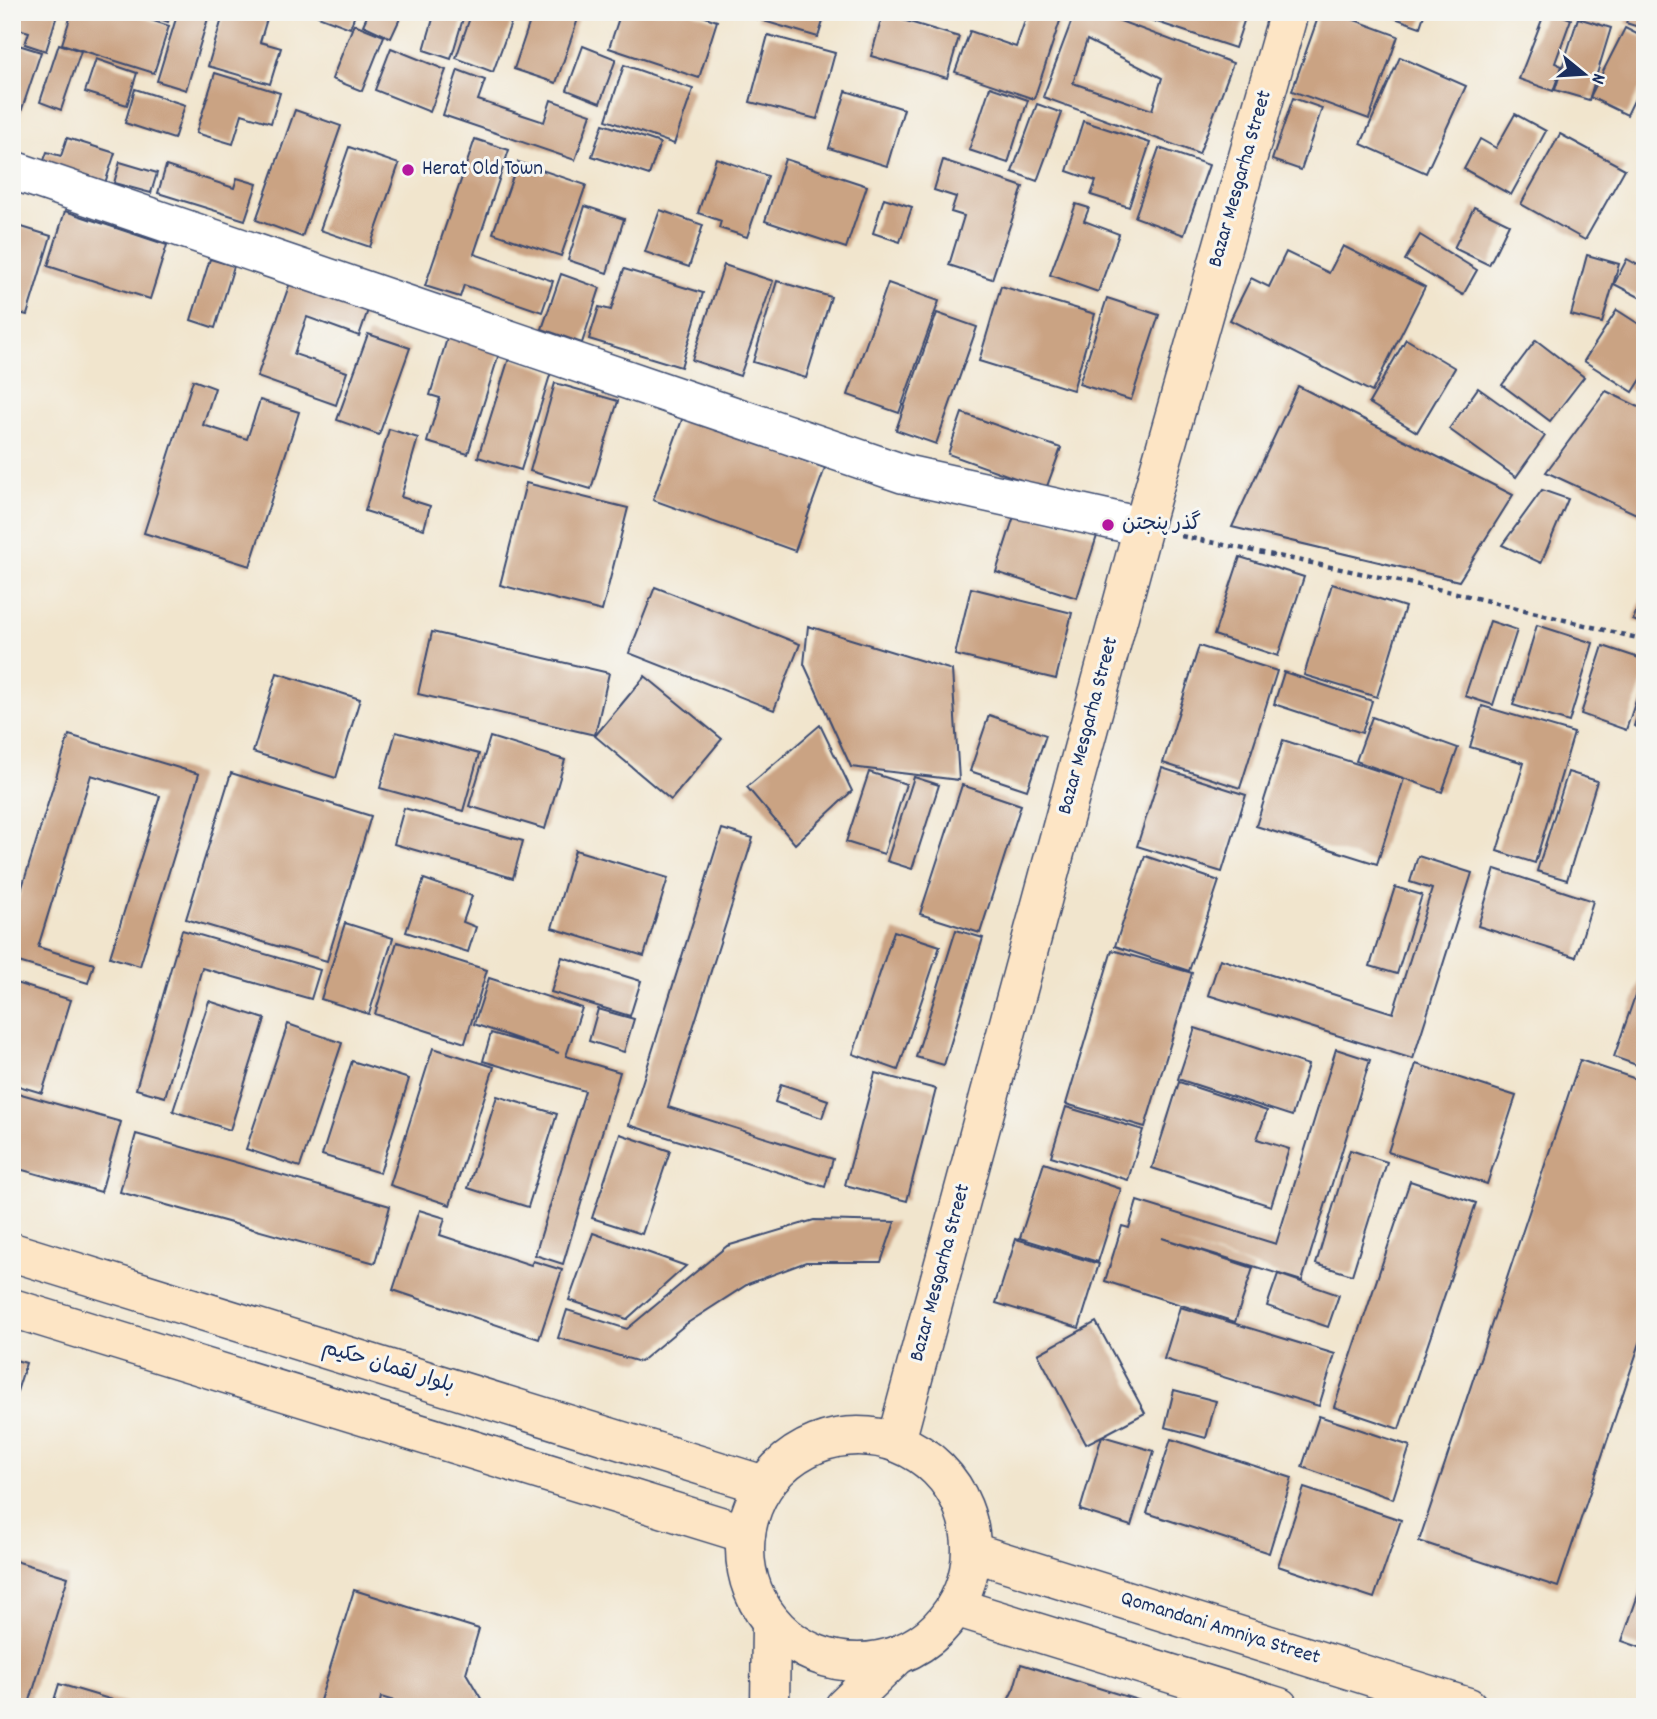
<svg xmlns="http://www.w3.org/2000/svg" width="1657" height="1719" font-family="Dekko,'Playpen Sans Arabic',sans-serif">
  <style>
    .building { fill: #caa383; fill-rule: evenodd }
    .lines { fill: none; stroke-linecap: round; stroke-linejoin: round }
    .street-casing { stroke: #3b4a6f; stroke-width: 41 }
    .secondary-casing { stroke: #3b4a6f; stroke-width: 41 }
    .path { stroke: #3b4a6f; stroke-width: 4.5; stroke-dasharray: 5 5; stroke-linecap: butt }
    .street { stroke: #fff; stroke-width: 38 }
    .secondary { stroke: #fde5c5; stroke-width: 38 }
    .poi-dot { fill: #b5179e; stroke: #f6f6f2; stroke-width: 2.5 }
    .labels { text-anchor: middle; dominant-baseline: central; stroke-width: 6; stroke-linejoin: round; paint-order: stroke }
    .poi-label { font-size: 21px; fill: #1b2f5e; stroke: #f6f6f2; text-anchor: start }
    .street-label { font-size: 21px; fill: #1b2f5e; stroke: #f6f6f2 }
  </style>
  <rect width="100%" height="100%" fill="#f6f6f2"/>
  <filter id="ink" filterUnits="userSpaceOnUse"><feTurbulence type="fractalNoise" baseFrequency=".0143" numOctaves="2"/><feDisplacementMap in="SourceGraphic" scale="14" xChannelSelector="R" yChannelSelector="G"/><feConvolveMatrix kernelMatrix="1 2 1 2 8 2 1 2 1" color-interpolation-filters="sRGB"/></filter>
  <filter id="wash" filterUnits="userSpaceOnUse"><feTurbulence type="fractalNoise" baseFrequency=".00686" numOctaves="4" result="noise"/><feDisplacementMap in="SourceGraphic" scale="28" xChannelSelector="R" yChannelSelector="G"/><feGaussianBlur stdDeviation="1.57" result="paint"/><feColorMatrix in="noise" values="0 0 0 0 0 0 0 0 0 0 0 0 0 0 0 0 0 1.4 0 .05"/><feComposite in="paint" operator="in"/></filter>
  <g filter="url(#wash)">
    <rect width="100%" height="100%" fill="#f1e5cd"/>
    <g id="blocks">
      <g class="building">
        <path d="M12,12H58L46,51L25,44L29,32L12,27Z"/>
        <path d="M72,12H126L169,26L154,73L62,44Z"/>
        <path d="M141,12H171L168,22Z"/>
        <path d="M178,12H210L186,90L157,81Z"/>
        <path d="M224,12H269L260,42L281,48L270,84L208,66Z"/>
        <path d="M320,12H356L350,28L318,16Z"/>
        <path d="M369,12H403L391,38L363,25Z"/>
        <path d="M435,12H465L451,59L424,50Z"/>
        <path d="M472,12H515L493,72L456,58Z"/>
        <path d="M533,12H567L579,16L556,83L514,69Z"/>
        <path d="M621,12H691L717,21L699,78L609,48Z"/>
        <path d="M759,12H826L818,37L757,19Z"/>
        <path d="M1028,12H1063L1034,99L955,72L970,31L1016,47Z"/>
        <path d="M1075,12H1096L1233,63L1199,154L1043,97ZM1087,40L1162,78L1152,110L1073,83Z"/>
        <path d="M1147,12H1247L1235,48L1145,18Z"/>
        <path d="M1320,12H1333L1398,36L1369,119L1292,91Z"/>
        <path d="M1378,12H1425L1420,27Z"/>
        <path d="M1545,12H1553L1571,19L1555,63L1562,66L1553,91L1519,79Z"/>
        <path d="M1630,12H1645V29L1626,23Z"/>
        <path d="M883,14L959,37L947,78L871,56Z"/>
        <path d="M1578,18L1611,28L1589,100L1555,90Z"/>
        <path d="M354,24L384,36L362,91L332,79Z"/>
        <path d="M1625,28L1645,38V78L1627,115L1590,97Z"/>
        <path d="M768,35L835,53L817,119L750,102Z"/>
        <path d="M12,43L41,52L13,136H12Z"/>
        <path d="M59,44L81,51L61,110L40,102Z"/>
        <path d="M583,46L616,59L600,103L567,90Z"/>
        <path d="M391,48L446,70L430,112L375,90Z"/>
        <path d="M1400,57L1466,86L1426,173L1361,144Z"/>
        <path d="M96,59L137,73L127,105L85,92Z"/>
        <path d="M624,65L693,89L674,144L606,120Z"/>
        <path d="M458,70L485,80L478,100L544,122L551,100L591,114L575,160L443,115Z"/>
        <path d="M215,73L280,93L271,123L242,114L233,144L196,133Z"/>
        <path d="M990,87L1028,100L1008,163L969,150Z"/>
        <path d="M135,89L185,105L174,139L125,123Z"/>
        <path d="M846,91L904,109L887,166L829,148Z"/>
        <path d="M1293,98L1322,108L1301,170L1272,160Z"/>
        <path d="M1037,104L1062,113L1037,181L1012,172Z"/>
        <path d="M295,110L341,126L302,237L256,220Z"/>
        <path d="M1515,114L1546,131L1511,195L1464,169L1480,139L1496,148Z"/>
        <path d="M1083,121L1150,143L1129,207L1091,195L1096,181L1067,171Z"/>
        <path d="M603,124L660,143L649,175L592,156Z"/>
        <path d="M1560,134L1625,169L1585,240L1521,204Z"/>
        <path d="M67,138L115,153L104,186L42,166L47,152L61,156Z"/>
        <path d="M475,139L509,150L474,254L553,281L542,312L464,285L460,297L425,286Z"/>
        <path d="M349,147L399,164L370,247L320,230Z"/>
        <path d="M1159,148L1209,165L1184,235L1135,217Z"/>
        <path d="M716,158L768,176L747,237L719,228L721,221L698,213Z"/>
        <path d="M785,159L867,186L846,248L765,221Z"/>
        <path d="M943,160L1023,187L992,279L949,265L964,216L951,212L956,197L934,190Z"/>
        <path d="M120,162L157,173L151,193L114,183Z"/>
        <path d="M518,162L586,185L561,256L493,233Z"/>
        <path d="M166,166L234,188L237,178L257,184L245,220L158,193Z"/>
        <path d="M884,198L912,207L900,242L873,233Z"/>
        <path d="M1076,204L1089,208L1084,221L1119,234L1098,292L1050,275Z"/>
        <path d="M585,206L624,219L607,273L568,260Z"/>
        <path d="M1474,207L1509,224L1489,265L1454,248Z"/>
        <path d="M660,210L703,225L689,267L645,252Z"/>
        <path d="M65,211L167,245L150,299L48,266Z"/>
        <path d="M12,224L51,236L27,315L12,311Z"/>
        <path d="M1420,235L1477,270L1463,295L1405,260Z"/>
        <path d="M1343,246L1425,287L1372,392L1230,320L1251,278L1269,287L1286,252L1329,273Z"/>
        <path d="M1587,255L1619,264L1602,323L1571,315Z"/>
        <path d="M210,259L234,266L215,328L191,320Z"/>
        <path d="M1627,259L1645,269V300L1614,284Z"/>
        <path d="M724,265L773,281L740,376L692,360Z"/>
        <path d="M624,269L703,293L681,367L589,339L599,307L611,310Z"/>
        <path d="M561,274L600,288L582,343L542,329Z"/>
        <path d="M291,280L369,307L359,336L307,317L294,354L347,372L336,405L257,377Z"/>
        <path d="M777,281L831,297L806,378L753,362Z"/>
        <path d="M888,283L939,301L899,413L848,395Z"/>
        <path d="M1001,286L1095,314L1073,390L979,361Z"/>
        <path d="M1107,298L1159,315L1131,400L1079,384Z"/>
        <path d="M1617,310L1645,328V373L1633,392L1584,361Z"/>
        <path d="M937,313L977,327L936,444L896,430Z"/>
        <path d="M449,332L501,347L468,454L427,442L440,398L430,395Z"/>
        <path d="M368,334L410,348L379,435L337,420Z"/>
        <path d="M1406,339L1455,368L1417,432L1369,403Z"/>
        <path d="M1536,340L1584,377L1550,421L1502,385Z"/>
        <path d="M509,358L551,372L521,470L478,457Z"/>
        <path d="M193,380L215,388L203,425L247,439L260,400L299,412L250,566L144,533Z"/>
        <path d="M555,383L618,401L591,489L530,471Z"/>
        <path d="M1298,386L1513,495L1459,581L1232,527Z"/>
        <path d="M1478,388L1545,436L1516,477L1449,429Z"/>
        <path d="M1606,391L1645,410V518L1546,472Z"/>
        <path d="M962,413L1061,448L1046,489L948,454Z"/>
        <path d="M683,417L825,468L795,551L653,500Z"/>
        <path d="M389,429L418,438L401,497L430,506L424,529L365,511Z"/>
        <path d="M526,483L628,508L602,611L500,585Z"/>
        <path d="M1542,490L1568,499L1541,563L1502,545Z"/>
        <path d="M1016,510L1097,536L1077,598L996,572Z"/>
        <path d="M1240,557L1304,577L1278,656L1214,635Z"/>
        <path d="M1332,584L1405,607L1377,697L1304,675Z"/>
        <path d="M655,587L800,644L774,710L629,653Z"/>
        <path d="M971,588L1072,613L1056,679L955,655Z"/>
        <path d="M1645,590V625L1633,620Z"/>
        <path d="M1490,621L1517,630L1493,705L1465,696Z"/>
        <path d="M1537,625L1593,643L1569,722L1513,705Z"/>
        <path d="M808,626L952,670L959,780L851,767L804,664Z"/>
        <path d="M432,632L609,673L595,735L418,694Z"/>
        <path d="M1199,646L1277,671L1240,788L1163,763Z"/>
        <path d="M1603,646L1645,660V674L1626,730L1581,714Z"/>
        <path d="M1284,672L1372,701L1362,733L1274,704Z"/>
        <path d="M277,673L360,699L336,778L253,752Z"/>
        <path d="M645,676L722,739L671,800L595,736Z"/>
        <path d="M1644,696H1645V730L1634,726Z"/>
        <path d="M1482,706L1574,733L1535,863L1497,851L1524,763L1470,747Z"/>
        <path d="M989,715L1046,735L1027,790L970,771Z"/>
        <path d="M1372,717L1458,748L1442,792L1356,761Z"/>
        <path d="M820,725L852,791L795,844L747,787Z"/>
        <path d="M396,732L479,754L463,811L380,788Z"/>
        <path d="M69,735L199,774L140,966L110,957L160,796L91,775L38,947L94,964L88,983L12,960V920Z"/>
        <path d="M490,737L565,760L545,829L469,806Z"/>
        <path d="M1283,740L1404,779L1377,864L1256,826Z"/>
        <path d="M1162,768L1246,795L1222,872L1137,846Z"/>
        <path d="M869,772L906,784L884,854L846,842Z"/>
        <path d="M1568,772L1597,781L1567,880L1537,871Z"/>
        <path d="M231,773L371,816L327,961L186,919Z"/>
        <path d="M914,777L939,785L912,869L887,861Z"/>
        <path d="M962,785L1021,805L980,933L920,914Z"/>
        <path d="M404,808L523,841L513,878L394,844Z"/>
        <path d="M722,829L753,838L668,1107L833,1159L825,1187L629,1125Z"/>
        <path d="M575,850L668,878L644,956L552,928Z"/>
        <path d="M1145,856L1219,881L1189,971L1115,946Z"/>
        <path d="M1418,856L1472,873L1413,1059L1208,995L1220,959L1393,1013L1432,889L1410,882Z"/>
        <path d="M1495,869L1593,901L1576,957L1478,926Z"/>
        <path d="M424,879L472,896L463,922L476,927L468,952L406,932Z"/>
        <path d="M1395,887L1422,895L1397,974L1370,966Z"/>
        <path d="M345,923L393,938L369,1014L321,999Z"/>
        <path d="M182,930L320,970L311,999L202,968L165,1097L136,1089Z"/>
        <path d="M956,930L983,938L944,1065L916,1057Z"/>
        <path d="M894,931L940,946L898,1070L853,1054Z"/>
        <path d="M397,942L487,970L465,1043L375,1014Z"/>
        <path d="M1112,950L1192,973L1145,1127L1066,1104Z"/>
        <path d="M562,957L641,981L630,1016L551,992Z"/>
        <path d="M1645,967V1068L1614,1057Z"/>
        <path d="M489,978L582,1008L566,1056L620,1072L563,1264L535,1255L585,1091L483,1061L491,1033L559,1053L474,1024Z"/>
        <path d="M12,982L71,1000L42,1093L12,1084Z"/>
        <path d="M209,1001L265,1019L230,1130L173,1111Z"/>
        <path d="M598,1009L634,1019L624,1052L589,1041Z"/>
        <path d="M288,1024L342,1043L300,1167L246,1149Z"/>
        <path d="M1195,1028L1308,1065L1292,1116L1178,1079Z"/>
        <path d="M433,1048L494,1067L450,1205L390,1185Z"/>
        <path d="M1336,1049L1370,1060L1302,1281L1162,1238L1253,1268L1235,1322L1105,1281L1122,1226L1129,1228L1137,1201L1276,1244Z"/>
        <path d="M1580,1060L1645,1082V1328L1558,1587L1419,1541Z"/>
        <path d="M352,1061L409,1079L380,1173L322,1155Z"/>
        <path d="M1416,1064L1516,1096L1487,1184L1388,1152Z"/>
        <path d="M875,1073L936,1089L907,1201L845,1185Z"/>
        <path d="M1179,1082L1267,1111L1257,1139L1289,1149L1271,1206L1152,1168Z"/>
        <path d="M781,1084L828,1100L822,1118L775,1102Z"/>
        <path d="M14,1092L121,1122L101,1192L12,1167V1098Z"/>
        <path d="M497,1096L557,1114L528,1207L468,1188Z"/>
        <path d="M1066,1107L1143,1130L1128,1180L1051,1156Z"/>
        <path d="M136,1134L390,1206L375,1263L120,1192Z"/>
        <path d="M620,1134L670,1151L642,1234L592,1218Z"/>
        <path d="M1350,1150L1387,1162L1352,1275L1316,1264Z"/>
        <path d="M1044,1163L1121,1189L1098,1262L1020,1238Z"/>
        <path d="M1410,1181L1476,1203L1399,1429L1334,1407Z"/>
        <path d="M419,1210L445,1218L440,1235L531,1265L533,1261L562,1270L539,1339L393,1290Z"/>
        <path d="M814,1220L895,1222L881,1262H806L748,1284L686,1324L640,1362L558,1338L567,1310L627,1329L727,1246Z"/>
        <path d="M593,1233L686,1266L627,1319L569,1300Z"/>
        <path d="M1016,1239L1099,1264L1079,1328L996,1303Z"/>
        <path d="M1278,1274L1339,1295L1328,1327L1267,1306Z"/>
        <path d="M1180,1307L1335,1354L1319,1406L1164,1359Z"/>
        <path d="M1096,1322L1145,1413L1102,1436L1154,1451L1131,1526L1080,1510L1102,1436L1086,1444L1038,1354Z"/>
        <path d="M12,1359L26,1363L13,1404H12Z"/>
        <path d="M1174,1390L1216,1401L1206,1438L1165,1427Z"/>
        <path d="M1319,1416L1410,1446L1393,1499L1302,1467Z"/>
        <path d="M1171,1439L1292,1478L1269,1553L1147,1513Z"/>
        <path d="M1304,1488L1401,1520L1374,1598L1278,1566Z"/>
        <path d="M12,1560L68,1577L28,1707H12Z"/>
        <path d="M1644,1578H1645V1649L1622,1641Z"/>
        <path d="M354,1590L479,1629L466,1673L486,1707H414L381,1697L379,1707H318Z"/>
        <path d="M1021,1664L1157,1706V1707H1005L1014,1688Z"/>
        <path d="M59,1684L133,1706L132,1707H52Z"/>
      </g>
    </g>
  </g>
  <g filter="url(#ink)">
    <use href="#blocks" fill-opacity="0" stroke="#3b4a6f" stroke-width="2"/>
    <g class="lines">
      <defs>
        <path id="street" d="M12,170L904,474L1143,527"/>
        <g id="secondary">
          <path d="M12,1252L764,1485"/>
          <path d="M12,1308L746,1534"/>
          <circle cx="858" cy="1549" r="113"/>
          <path d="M896,1441L1143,527L1289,12"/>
          <path d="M972,1552L1468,1707"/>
          <path d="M955,1607L1279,1707"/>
          <path d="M770,1707L771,1622"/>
          <path d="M844,1707L898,1655"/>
        </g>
      </defs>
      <use href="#street" class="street-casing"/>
      <use href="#secondary" class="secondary-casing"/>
      <path class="path" d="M1181,536L1452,592L1645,640"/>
      <use href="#street" class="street"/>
      <use href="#secondary" class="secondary"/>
    </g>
  </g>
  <g class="poi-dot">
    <circle cx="408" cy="170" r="7"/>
    <circle cx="1108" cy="525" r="7"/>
  </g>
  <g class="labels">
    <g class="poi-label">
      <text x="422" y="170">Herat Old Town</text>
      <text x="1122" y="525">گذر پنجتن</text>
    </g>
    <g class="street-label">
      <text transform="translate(1241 179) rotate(-74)">Bazar Mesgarha Street</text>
      <text transform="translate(1089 726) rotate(-75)">Bazar Mesgarha Street</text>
      <text transform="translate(941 1273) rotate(-75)">Bazar Mesgarha Street</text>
      <text transform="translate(388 1368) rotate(17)">بلوار لقمان حکیم</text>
      <text transform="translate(1220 1629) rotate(17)">Qomandani Amniya Street</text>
    </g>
  </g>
  <rect width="1657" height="1719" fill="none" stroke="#f6f6f2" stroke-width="42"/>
  <g transform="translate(1584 74) rotate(108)" stroke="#f6f6f2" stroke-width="5" paint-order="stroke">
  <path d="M0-5L12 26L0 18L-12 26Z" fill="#1b2f5e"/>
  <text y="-10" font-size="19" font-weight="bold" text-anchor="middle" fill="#1b2f5e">N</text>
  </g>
</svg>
